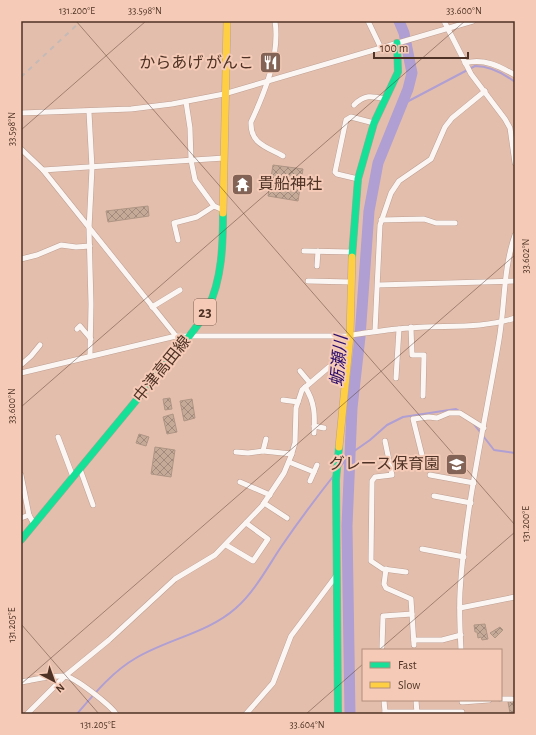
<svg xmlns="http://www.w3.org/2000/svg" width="536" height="735" font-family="'Alegreya Sans','Noto Sans JP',sans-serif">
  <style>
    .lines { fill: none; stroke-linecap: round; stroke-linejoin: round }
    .stream { stroke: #af9fd3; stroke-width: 2 }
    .river { stroke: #af9fd3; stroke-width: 11 }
    .building { fill: url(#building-cross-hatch); stroke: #af9584 }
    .street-casing { stroke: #bc9f91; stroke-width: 6 }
    .fast-casing { stroke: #bc9f91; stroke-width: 8 }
    .slow-casing { stroke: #bc9f91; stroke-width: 8 }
    .street { stroke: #fbf5f3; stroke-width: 5 }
    .fast { stroke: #16e098; stroke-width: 7 }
    .slow { stroke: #ffcf43; stroke-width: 7 }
    .rail { stroke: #c4bab6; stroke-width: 2; stroke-dasharray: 5 5; stroke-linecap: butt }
    .ticks { fill: none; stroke: #4e3225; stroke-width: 1; stroke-opacity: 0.45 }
    .labels { text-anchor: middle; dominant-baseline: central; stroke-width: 4; stroke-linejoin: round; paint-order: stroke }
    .shield { fill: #f5cbb7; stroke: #806051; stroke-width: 1 }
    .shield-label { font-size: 15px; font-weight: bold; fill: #4e3225 }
    .poi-label { font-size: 16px; fill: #4e3225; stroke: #f5cbb7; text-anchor: end }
    .street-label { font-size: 16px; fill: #4e3225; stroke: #f5cbb7 }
    .water-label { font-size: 17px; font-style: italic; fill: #2a0b6c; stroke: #f5cbb7 }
    .neatline { fill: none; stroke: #4e3225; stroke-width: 1.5 }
    .ticks-label { font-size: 10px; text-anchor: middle; fill: #4e3225 }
  </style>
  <defs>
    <pattern id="building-cross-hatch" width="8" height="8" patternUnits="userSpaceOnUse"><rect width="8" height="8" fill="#c5aa98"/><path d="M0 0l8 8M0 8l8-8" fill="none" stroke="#a28b7c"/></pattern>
  </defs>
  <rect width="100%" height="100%" fill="#e4bead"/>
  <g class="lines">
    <g class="stream">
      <path d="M401,105L475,66C490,66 503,73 515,82"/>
      <path d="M473,423L494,450L515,453"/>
      <path d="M340,467L350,454L370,440L387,425L403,417L456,409L466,415"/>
      <path d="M77,714C94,694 113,671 136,658C168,639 208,633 236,608C255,591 267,568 281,547C298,522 316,498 335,474"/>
    </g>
    <path class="river" d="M350,714L347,526L352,408L360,337L369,211L378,163L408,89L412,73L404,33L399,21"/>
  </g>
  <g class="building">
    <path d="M273,165L303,169L298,201L268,196Z"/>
    <path d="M245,180V187L238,188L237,181Z"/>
    <path d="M148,206L149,216L108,222L106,211Z"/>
    <path d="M170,398L172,409L165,410L163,399Z"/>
    <path d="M192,399L195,418L184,421L180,401Z"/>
    <path d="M173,414L177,432L167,434L163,417Z"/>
    <path d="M139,434L149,437L146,446L136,443Z"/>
    <path d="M155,447L175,450L171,477L151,474Z"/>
    <path d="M485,624L488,639L482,640L481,637L478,638L477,632H475L474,625Z"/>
    <path d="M500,627L503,630L495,638L490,633Z"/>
    <path d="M515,700V712L510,713L508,702Z"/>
  </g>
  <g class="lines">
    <defs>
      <g id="street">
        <path d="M275,21C280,55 265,92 251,122C250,144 267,147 283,156"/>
        <path d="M368,21L381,48"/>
        <path d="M444,21L471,74L505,119L510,128L515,163"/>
        <path d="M465,63C484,58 499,66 515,75"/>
        <path d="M186,102L190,128L191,160L195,180L214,206"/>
        <path d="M354,105C365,94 372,96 386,99"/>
        <path d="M89,112L92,168L89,229L91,304L90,355"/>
        <path d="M21,113L131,109L172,104L224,94L473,21"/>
        <path d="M21,149L43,170L176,336"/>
        <path d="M43,170L224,158"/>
        <path d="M358,179L337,174L335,172L346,120L351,117L374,123"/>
        <path d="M381,220L424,219L436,223H455"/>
        <path d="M178,240L174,223L197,217L214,206L223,210"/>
        <path d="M304,251L352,252"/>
        <path d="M21,259L37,255L61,245L76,247L90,246"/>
        <path d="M317,266L318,251"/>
        <path d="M308,281L351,282"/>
        <path d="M378,285L515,281"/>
        <path d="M152,307L180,290"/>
        <path d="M411,327L412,355H424L423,396"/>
        <path d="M77,329L80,326L91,339"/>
        <path d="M375,331L380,225L391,193L399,181L431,159L445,127L452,118L485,91"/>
        <path d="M352,335C372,332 391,329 410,328C446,325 481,329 515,318"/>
        <path d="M22,364L31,356L40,345"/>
        <path d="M300,371L310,383"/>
        <path d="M21,373L176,336H350"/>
        <path d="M396,378L399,329"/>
        <path d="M305,387C315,402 315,416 314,433"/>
        <path d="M283,400L298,402"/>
        <path d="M314,426L324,428"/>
        <path d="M58,437L73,477"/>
        <path d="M266,439L263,451L292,454"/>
        <path d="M385,441L392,475L375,477L372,481L371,561L383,569L406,572"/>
        <path d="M236,452L248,453L263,451"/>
        <path d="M289,462L314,472L317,465"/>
        <path d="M425,467L413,419L429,417L437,418L449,413H460L484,428"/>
        <path d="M80,469L93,505"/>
        <path d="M21,475L29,515L34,524"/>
        <path d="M430,475L474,483"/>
        <path d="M310,481L314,472"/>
        <path d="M240,482L270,495"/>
        <path d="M434,496L471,503"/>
        <path d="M264,503L287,518"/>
        <path d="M21,518L29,515"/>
        <path d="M226,545L253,561L268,539L246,523"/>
        <path d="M422,549L464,557"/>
        <path d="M386,569L384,584L386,588L411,599L414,645"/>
        <path d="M460,608L515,597"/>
        <path d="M414,640H442L461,635"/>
        <path d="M382,647L383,616L412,614"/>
        <path d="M461,650C460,631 459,611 460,592C465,508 485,423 499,340C505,305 503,269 515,235"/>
        <path d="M21,682C33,680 52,675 64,676C74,676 111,706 116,714"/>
        <path d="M501,699H512"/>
        <path d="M384,700L385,712"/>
        <path d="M416,700L417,714"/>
        <path d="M462,702L489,700"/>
        <path d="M27,714L65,676L109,640L175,579L215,555L262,506L284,473L291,456L295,443L296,408L302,390L329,367L347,357"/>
        <path d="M246,714L273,683L291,636L336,576"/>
        <path d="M385,714V712H462"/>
      </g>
      <g id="fast">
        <path d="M352,257L358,179L374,123L398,72L397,43"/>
        <path d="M21,540L191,334C197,326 204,317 208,308C222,279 223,245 223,213"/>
        <path d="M338,714L336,480L339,447"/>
      </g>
      <g id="slow">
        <path d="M223,213L227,21"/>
        <path d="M339,447L350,336L352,257"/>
      </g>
    </defs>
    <use href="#street" class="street-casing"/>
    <use href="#fast" class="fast-casing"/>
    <use href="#slow" class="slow-casing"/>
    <use href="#street" class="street"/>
    <use href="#fast" class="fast"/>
    <use href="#slow" class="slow"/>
    <path class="rail" d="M21,77L81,21"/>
  </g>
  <path class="ticks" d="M76,21L515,525M21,130L146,21M21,407L465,21M21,624L99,714M379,650L515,532M21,684L515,255M306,714L363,664"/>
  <defs>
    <symbol id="restaurant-square" viewBox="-11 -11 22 22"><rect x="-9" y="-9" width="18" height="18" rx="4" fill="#826355" stroke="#f5cbb7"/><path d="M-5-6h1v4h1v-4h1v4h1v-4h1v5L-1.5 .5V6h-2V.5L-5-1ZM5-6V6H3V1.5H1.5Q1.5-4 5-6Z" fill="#fff"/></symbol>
    <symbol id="temple-square" viewBox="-11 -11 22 22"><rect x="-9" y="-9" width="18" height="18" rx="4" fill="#826355" stroke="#f5cbb7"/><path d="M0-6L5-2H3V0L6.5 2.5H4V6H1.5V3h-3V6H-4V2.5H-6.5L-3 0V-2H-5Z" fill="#fff"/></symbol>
    <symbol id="school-square" viewBox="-11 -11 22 22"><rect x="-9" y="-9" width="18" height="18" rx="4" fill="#826355" stroke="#f5cbb7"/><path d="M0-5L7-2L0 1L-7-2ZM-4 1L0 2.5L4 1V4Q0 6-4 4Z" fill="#fff"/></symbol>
  </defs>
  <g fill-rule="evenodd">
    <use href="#restaurant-square" x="258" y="50" width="25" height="25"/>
    <use href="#temple-square" x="230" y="172" width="25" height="25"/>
    <use href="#school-square" x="444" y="452" width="25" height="25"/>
  </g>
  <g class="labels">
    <rect class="shield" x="194" y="299" width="22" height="26" rx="3"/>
    <g class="shield-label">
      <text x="205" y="312">23</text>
    </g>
    <g class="poi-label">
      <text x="254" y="63">からあげ がんこ</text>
      <text x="258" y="184" text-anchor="start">貴船神社</text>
      <text x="440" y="464">グレース保育園</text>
    </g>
    <g class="street-label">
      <text transform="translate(162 369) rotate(-51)">中津高田線</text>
    </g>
    <g class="water-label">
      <text transform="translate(339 361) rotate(-85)">蛎瀬川</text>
    </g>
  </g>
  <rect width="536" height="735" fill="none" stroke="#f5cbb7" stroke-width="44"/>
  <rect x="362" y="649" width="140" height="52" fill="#f5cbb7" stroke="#b28e7d"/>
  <rect x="370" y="662" width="20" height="6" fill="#16e098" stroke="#b28e7d"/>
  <text x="398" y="669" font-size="12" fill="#4e3225">Fast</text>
  <rect x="370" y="682" width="20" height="6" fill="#ffcf43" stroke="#b28e7d"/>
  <text x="398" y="689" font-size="12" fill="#4e3225">Slow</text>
  <g transform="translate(54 681) rotate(139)" stroke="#f5cbb7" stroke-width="3" paint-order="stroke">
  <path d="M0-3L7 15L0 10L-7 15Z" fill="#4e3225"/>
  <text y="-6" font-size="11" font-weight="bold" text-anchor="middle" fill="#4e3225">N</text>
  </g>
  <path d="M374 52v6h94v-6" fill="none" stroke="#4e3225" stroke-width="2"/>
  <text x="380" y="52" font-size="12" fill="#4e3225" stroke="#f5cbb7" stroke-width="3" paint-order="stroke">100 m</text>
  <rect x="22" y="22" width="492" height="691" class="neatline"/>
  <g class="ticks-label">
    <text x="77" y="14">131.200°E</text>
    <text x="145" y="14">33.598°N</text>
    <text x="464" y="14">33.600°N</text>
    <text transform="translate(11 129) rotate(-90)" y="4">33.598°N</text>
    <text transform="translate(525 256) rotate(-90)" y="4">33.602°N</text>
    <text transform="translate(11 406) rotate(-90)" y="4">33.600°N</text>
    <text transform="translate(525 524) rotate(-90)" y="4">131.200°E</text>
    <text transform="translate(11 625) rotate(-90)" y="4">131.205°E</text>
    <text x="98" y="728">131.205°E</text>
    <text x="307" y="728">33.604°N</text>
  </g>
</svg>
